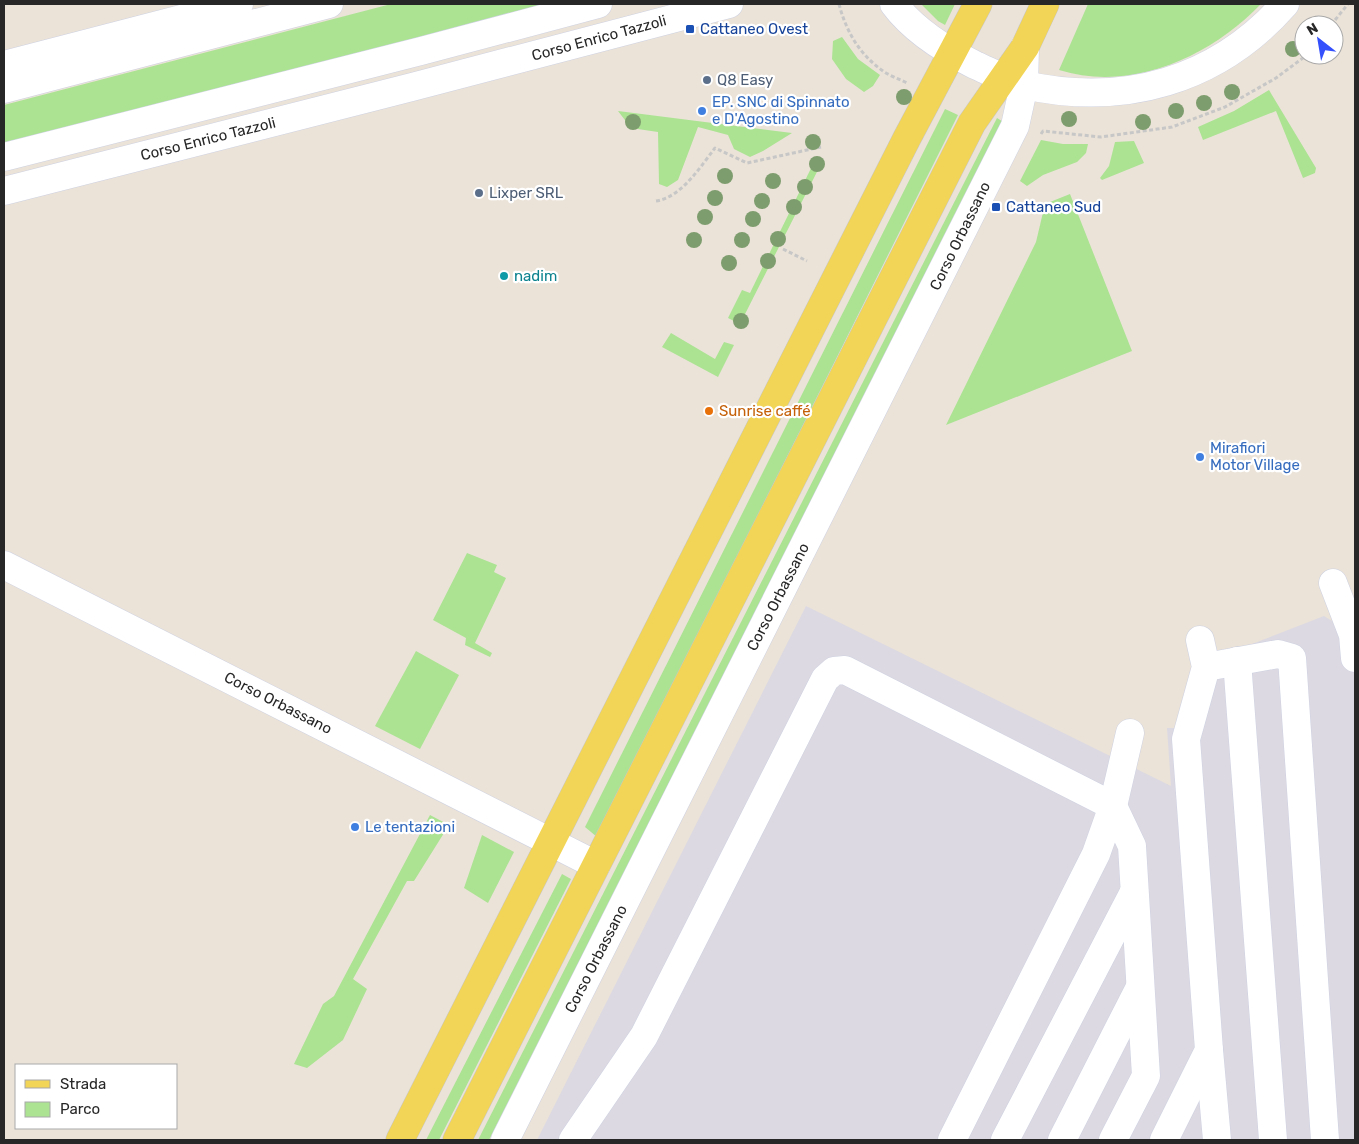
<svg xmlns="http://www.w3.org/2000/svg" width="1359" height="1144" font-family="Rubik,sans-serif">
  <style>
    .industrial { fill: #dcd9e2 }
    .green { fill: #abe393 }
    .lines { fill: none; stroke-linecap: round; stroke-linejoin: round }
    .minor-casing { stroke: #ced1e1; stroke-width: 29 }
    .major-casing { stroke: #c7c7c7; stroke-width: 29 }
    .path { stroke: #c7c7c7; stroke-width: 3; stroke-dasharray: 4 2.5; stroke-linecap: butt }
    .minor { stroke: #fff; stroke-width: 28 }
    .major { stroke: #f2d456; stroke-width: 28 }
    .tree { fill: #7e9d6e }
    .transit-dot { fill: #1a4fb4; stroke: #fff; stroke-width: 2 }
    .service-dot { fill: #5c6f8a; stroke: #fff; stroke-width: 2 }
    .shop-dot { fill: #3f7fe0; stroke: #fff; stroke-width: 2 }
    .culture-dot { fill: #0f9aa8; stroke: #fff; stroke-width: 2 }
    .food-dot { fill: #e8710a; stroke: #fff; stroke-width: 2 }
    .labels { text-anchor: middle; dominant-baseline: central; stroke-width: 4.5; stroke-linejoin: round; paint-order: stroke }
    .transit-label { font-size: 15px; fill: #164399; stroke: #fff; text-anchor: start }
    .street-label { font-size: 15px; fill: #272727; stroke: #fff }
    .service-label { font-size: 15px; fill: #4e5e75; stroke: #fff; text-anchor: start }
    .shop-label { font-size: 15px; fill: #366cbe; stroke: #fff; text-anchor: start }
    .culture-label { font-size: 15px; fill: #0d838f; stroke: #fff; text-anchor: start }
    .food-label { font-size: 15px; fill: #c56008; stroke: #fff; text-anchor: start }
  </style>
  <rect width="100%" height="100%" fill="#ebe3d8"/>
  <path class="industrial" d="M806,606L1171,786L1167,728H1191L1206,665L1247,646L1324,616L1355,635V1140H537Z"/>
  <g class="green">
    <path d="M391,4H550L4,147V105Z"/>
    <path d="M921,4H955L945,25L938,21Z"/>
    <path d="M1088,4H1261C1211,56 1132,93 1059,70Z"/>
    <path d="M842,37L858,59L880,75L873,86L864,92L846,79L832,59L833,41Z"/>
    <path d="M1269,90L1316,168L1315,173L1303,178L1276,111L1203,140L1198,127L1234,111Z"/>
    <path d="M945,109L958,115L597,837L585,827Z"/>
    <path d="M618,111L792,133L763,151L750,157L734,149L728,135L698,127L678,180L667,187L659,184L658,132L631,128Z"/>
    <path d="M997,118L1005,123L489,1140H478Z"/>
    <path d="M1041,140L1063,144H1088L1086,153L1077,162L1043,175L1027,186L1020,181Z"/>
    <path d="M1134,141L1144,163L1102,180L1100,178L1109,166L1115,142Z"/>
    <path d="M816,158L822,162L740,324L728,318L742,290L750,293Z"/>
    <path d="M1070,194L1132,351L946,425L1036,242L1045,204Z"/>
    <path d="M671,333L715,359L724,342L734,345L718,377L662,347Z"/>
    <path d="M467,553L497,565L494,572L506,578L475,643L492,653L490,657L465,645L466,638L433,620Z"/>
    <path d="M416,651L459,675L420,749L375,726Z"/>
    <path d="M430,815L449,825L414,881H407L353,979L367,989L343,1040L307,1068L294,1064L323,1004L334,996Z"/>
    <path d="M482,835L514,852L488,903L464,888Z"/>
    <path d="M562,874L571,879L439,1140H426Z"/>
  </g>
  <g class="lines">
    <defs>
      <g id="minor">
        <path d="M894,4C914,31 945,50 975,65C991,72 1007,81 1024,85C1124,107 1217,81 1285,4"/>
        <path d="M4,65L239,4"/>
        <path d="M4,89L329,4"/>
        <path d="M4,157L421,51L598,4"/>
        <path d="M4,191L412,87L729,4"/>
        <path d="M4,565L596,865"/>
        <path d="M1333,583L1353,635L1355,658"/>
        <path d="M1237,661L1273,1140"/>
        <path d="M1206,667L1278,654L1292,658L1325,1140"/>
        <path d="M1209,1050L1217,1140"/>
        <path d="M505,1140L1015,126L1024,85L1025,47"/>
        <path d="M573,1140L644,1036L825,679L834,671L845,670L1113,806L1132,846L1146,1076L1113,1140"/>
        <path d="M952,1140L1096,854L1113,806L1130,733"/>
        <path d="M1005,1140L1134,892"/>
        <path d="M1062,1140L1140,987"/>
        <path d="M1164,1140L1209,1050L1186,739L1206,667L1200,640"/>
      </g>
      <g id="major">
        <path d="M400,1140L907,138L978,4"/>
        <path d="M457,1140L972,123L1025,47L1045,4"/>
      </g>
    </defs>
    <use href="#minor" class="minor-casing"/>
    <use href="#major" class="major-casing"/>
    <g class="path">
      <path d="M839,4C846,31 859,54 883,71C890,76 899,79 907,83"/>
      <path d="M1331,25L1348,4"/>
      <path d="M1041,134L1043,131L1101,137L1172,127L1225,107L1276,78L1307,55"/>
      <path d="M656,201C682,197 700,167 715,148L747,163L821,147"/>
      <path d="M783,249L807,261"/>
    </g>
    <use href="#minor" class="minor"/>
    <use href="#major" class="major"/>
  </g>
  <g class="tree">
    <circle cx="1293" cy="49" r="8"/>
    <circle cx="1232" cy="92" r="8"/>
    <circle cx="904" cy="97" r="8"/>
    <circle cx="1204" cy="103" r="8"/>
    <circle cx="1176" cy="111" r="8"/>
    <circle cx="1069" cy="119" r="8"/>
    <circle cx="633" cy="122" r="8"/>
    <circle cx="1143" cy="122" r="8"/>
    <circle cx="813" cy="142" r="8"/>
    <circle cx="817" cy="164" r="8"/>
    <circle cx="725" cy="176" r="8"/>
    <circle cx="773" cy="181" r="8"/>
    <circle cx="805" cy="187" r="8"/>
    <circle cx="715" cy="198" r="8"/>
    <circle cx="762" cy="201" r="8"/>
    <circle cx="794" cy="207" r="8"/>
    <circle cx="705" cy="217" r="8"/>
    <circle cx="753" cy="219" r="8"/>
    <circle cx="778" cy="239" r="8"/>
    <circle cx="694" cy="240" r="8"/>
    <circle cx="742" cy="240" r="8"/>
    <circle cx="768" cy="261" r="8"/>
    <circle cx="729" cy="263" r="8"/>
    <circle cx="741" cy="321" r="8"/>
  </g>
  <g class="transit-dot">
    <rect x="685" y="24" width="10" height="10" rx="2.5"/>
    <rect x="991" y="202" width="10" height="10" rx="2.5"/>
  </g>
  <g class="service-dot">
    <circle cx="707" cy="80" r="5"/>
    <circle cx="479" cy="193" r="5"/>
  </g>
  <g class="shop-dot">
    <circle cx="702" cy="111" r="5"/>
    <circle cx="1200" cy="457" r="5"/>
    <circle cx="355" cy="827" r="5"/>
  </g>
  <circle class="culture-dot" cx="504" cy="276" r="5"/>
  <circle class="food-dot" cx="709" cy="411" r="5"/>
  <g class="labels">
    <g class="transit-label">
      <text x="700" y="29">Cattaneo Ovest</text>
      <text x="1006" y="207">Cattaneo Sud</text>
    </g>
    <g class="street-label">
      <text transform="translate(599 38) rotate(-15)">Corso Enrico Tazzoli</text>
      <text transform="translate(208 139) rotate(-14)">Corso Enrico Tazzoli</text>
      <text transform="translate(960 236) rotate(-64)">Corso Orbassano</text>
      <text transform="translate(778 597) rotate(-63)">Corso Orbassano</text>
      <text transform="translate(278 703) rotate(27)">Corso Orbassano</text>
      <text transform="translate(596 959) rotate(-63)">Corso Orbassano</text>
    </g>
    <g class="service-label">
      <text x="717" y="80">Q8 Easy</text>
      <text x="489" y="193">Lixper SRL</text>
    </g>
    <g class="shop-label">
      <text x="712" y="102">EP. SNC di Spinnato<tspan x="712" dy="17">e D'Agostino</tspan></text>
      <text x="1210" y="448">Mirafiori<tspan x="1210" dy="17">Motor Village</tspan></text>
      <text x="365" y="827">Le tentazioni</text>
    </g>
    <g class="culture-label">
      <text x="514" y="276">nadim</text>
    </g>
    <g class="food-label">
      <text x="719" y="411">Sunrise caffé</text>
    </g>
  </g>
  <rect width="1359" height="1144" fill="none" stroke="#272727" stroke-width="10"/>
  <rect x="15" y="1064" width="162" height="65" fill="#ffffff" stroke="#a9a9a9"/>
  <rect x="25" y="1080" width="25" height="8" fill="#f2d456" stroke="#a9a9a9"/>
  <text x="60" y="1089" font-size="15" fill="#272727">Strada</text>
  <rect x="25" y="1102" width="25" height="15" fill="#abe393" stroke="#a9a9a9"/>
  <text x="60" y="1114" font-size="15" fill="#272727">Parco</text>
  <g transform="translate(1319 40) rotate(329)"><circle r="24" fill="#ffffff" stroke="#a9a9a9"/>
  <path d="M0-4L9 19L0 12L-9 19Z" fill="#3450fc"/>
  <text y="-8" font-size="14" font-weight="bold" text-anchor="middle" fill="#272727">N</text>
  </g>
</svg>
